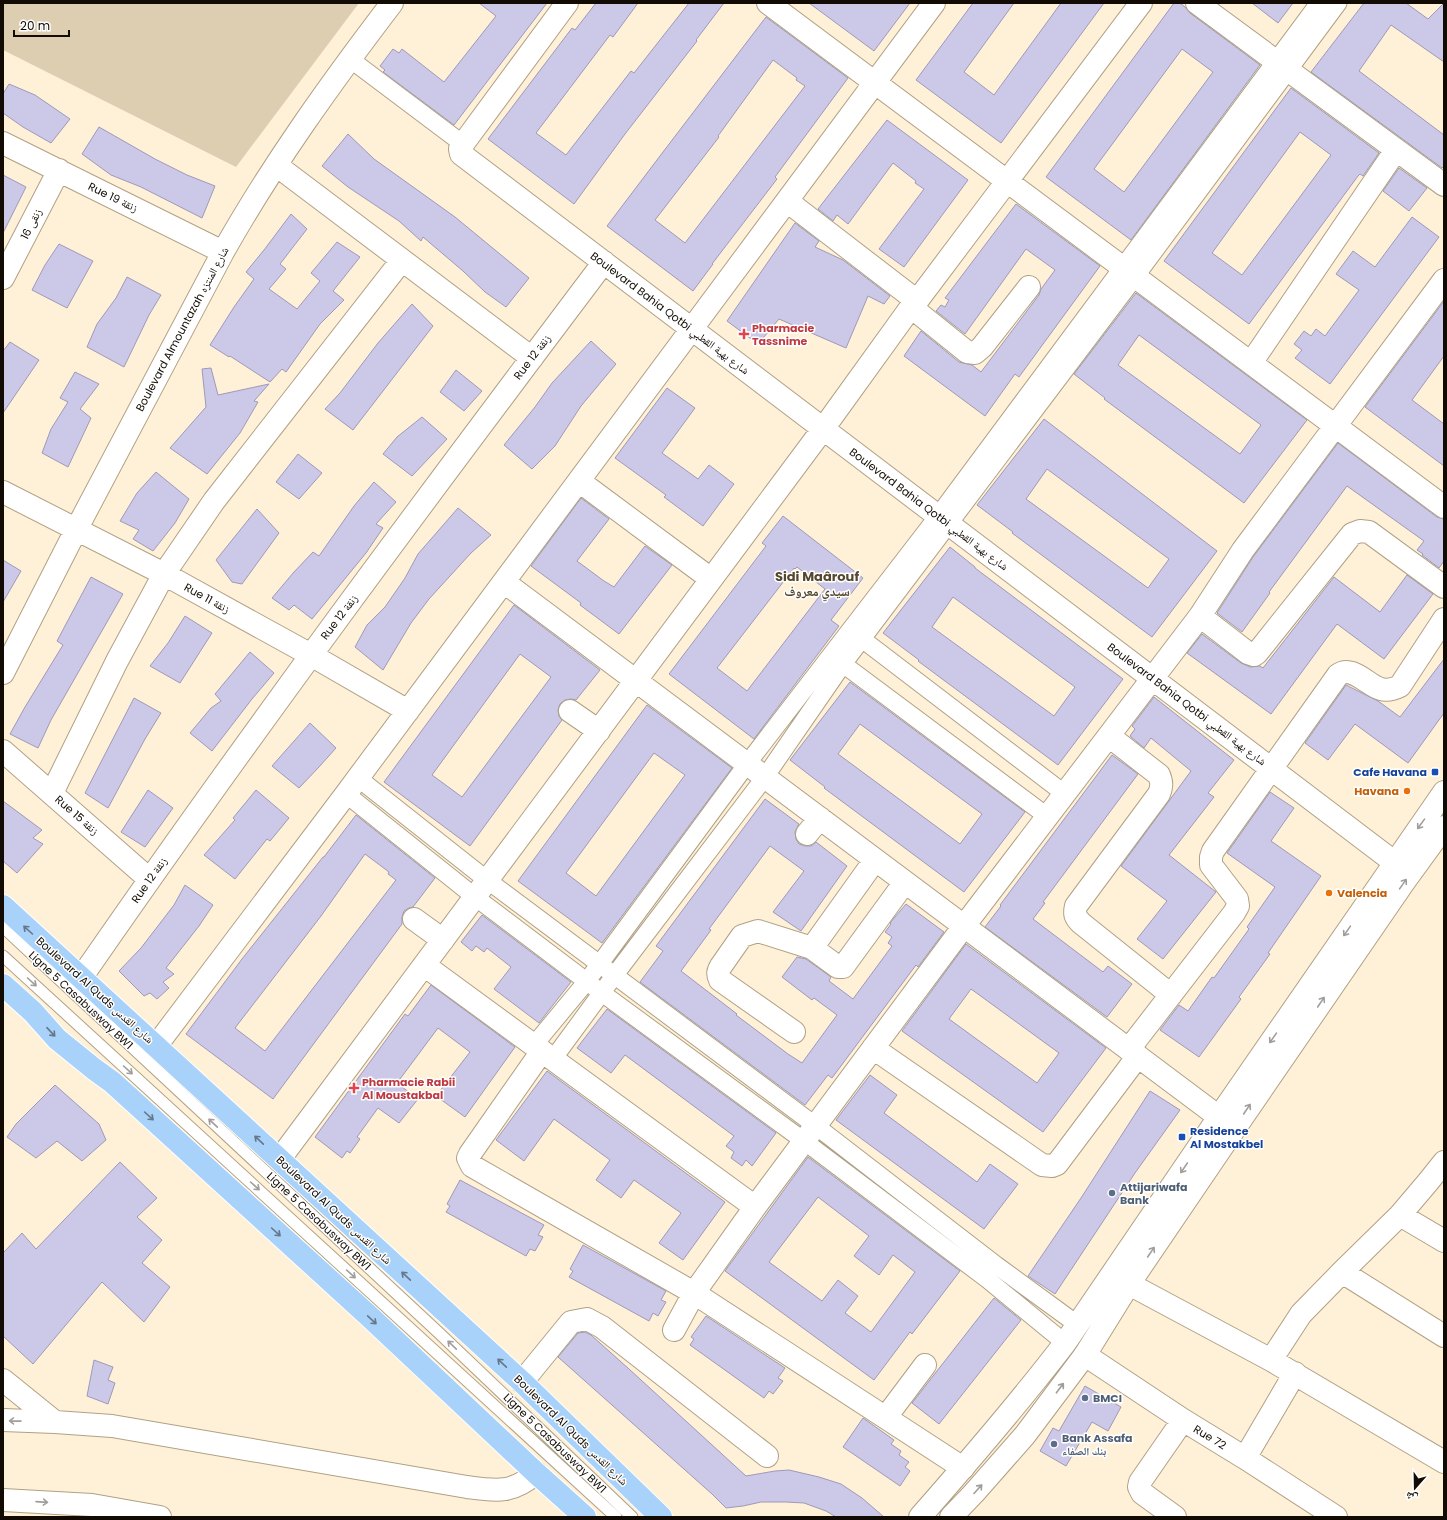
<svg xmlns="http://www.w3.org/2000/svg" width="1447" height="1520" font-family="Poppins,'Noto Naskh Arabic',sans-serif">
<rect width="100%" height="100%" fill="#fff1d8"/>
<!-- green -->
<path fill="#ddceb2" d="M 3,3 L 359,3 L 236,167 L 3,50 Z"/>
<!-- building -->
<path fill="#ccc8e7" stroke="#9e99b8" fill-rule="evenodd" d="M 479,3 L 547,3 L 454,125 L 383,72 L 385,70 L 380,66 L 393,49 L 399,53 L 402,49 L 444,82 L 496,16 Z
M 596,3 L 638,3 L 613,37 L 610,35 L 536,133 L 566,155 L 631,71 L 634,73 L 689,3 L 724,3 L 696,40 L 697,41 L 625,134 L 574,204 L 488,139 L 572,28 L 575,30 Z
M 809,3 L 910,3 L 874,51 Z
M 973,3 L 1014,3 L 964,72 L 994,95 L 1061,3 L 1104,3 L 1001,143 L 916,80 Z
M 1174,3 L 1180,3 L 1185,7 L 1190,13 L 1260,65 L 1131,240 L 1046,177 ZM 1182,49 L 1213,72 L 1124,192 L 1094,169 Z
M 1252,3 L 1293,3 L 1278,23 Z
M 1364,3 L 1406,3 L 1428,19 L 1444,3 L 1444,62 L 1391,25 L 1359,71 L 1444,135 L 1444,166 L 1442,168 L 1311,72 Z
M 766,17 L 848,78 L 775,177 L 777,179 L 712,264 L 713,264 L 693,291 L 607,226 L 663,152 ZM 773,60 L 797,78 L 796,80 L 805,86 L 685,243 L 655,220 L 719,137 L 718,136 Z
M 9,84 L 35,95 L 70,119 L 51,143 L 23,127 L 3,113 L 3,94 Z
M 1291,88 L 1379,153 L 1363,176 L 1360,174 L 1358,176 L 1249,324 L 1164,261 ZM 1300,132 L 1331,155 L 1242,275 L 1212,253 Z
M 887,120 L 968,180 L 904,267 L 879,249 L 924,189 L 915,183 L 916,181 L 893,163 L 848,224 L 837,215 L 833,221 L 818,209 Z
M 99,127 L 155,159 L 187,175 L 215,186 L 202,218 L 141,187 L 111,175 L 82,154 Z
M 348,134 L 374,159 L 455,217 L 529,278 L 506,307 L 485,292 L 463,271 L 423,237 L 421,241 L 399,221 L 348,187 L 322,166 Z
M 1399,168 L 1427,188 L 1409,211 L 1383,191 Z
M 3,175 L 26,187 L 3,233 Z
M 1016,204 L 1100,266 L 1019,377 L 1015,374 L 985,416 L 904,356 L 921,331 L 959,362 L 972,365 L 981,372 L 1039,295 L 1041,289 L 1055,270 L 1026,249 L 965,334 L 936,311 L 941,305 L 945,307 L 949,300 L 945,298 Z
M 291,214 L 307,229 L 280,264 L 286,269 L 269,289 L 297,309 L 320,281 L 311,273 L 337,242 L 360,257 L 333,291 L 344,300 L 320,324 L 286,372 L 282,369 L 270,382 L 230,356 L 229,357 L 210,345 L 234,307 L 254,279 L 246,272 L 264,250 Z
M 1412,217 L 1439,237 L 1330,384 L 1295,358 L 1302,350 L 1294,344 L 1304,331 L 1311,336 L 1316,329 L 1325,336 L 1359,290 L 1336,274 L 1353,251 L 1375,267 Z
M 795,223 L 819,241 L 815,247 L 843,260 L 890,296 L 884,304 L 868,296 L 846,348 L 779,319 L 758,344 L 727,321 Z
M 59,244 L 93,261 L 67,308 L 32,290 L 45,265 Z
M 127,277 L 161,295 L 149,315 L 124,367 L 87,347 L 97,324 L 116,298 Z
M 1136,293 L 1307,420 L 1244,503 L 1104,399 L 1105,398 L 1074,374 ZM 1139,335 L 1261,425 L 1240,454 L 1118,365 Z
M 1444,301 L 1444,356 L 1412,400 L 1444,424 L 1444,466 L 1365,407 Z
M 412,304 L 433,326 L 353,430 L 325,409 L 340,393 L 378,343 Z
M 591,341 L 616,364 L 581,406 L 555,446 L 532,469 L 504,445 L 535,407 L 552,383 Z
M 10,342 L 39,360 L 3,413 L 3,351 Z
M 211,368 L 218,395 L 269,384 L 254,401 L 258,402 L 240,433 L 207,474 L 170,448 L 206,407 L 202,369 Z
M 456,370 L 482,391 L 464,411 L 440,392 Z
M 75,372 L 99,384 L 80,409 L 91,418 L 68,467 L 42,453 L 51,429 L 68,402 L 60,398 Z
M 667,388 L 695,408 L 662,453 L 698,479 L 709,465 L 734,484 L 703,526 L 664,497 L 666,495 L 615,458 Z
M 422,417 L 447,439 L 412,476 L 383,454 L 397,437 Z
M 1044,419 L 1217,551 L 1152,637 L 1012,533 L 1013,532 L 977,505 ZM 1047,469 L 1169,559 L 1148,588 L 1026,499 Z
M 1338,443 L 1437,517 L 1444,519 L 1444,561 L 1439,568 L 1422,555 L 1423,554 L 1417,550 L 1424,541 L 1347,486 L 1269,592 L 1270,593 L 1242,632 L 1217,613 L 1253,557 Z
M 298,454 L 322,473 L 299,499 L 276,482 Z
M 156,472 L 189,499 L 175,523 L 153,551 L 133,539 L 139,530 L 120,521 L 137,493 Z
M 374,482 L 396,502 L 376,524 L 383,528 L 366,553 L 312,619 L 294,605 L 289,610 L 272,598 L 294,572 L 313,552 L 319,556 L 354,506 Z
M 581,498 L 609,519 L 577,561 L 604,581 L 614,587 L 645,546 L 672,565 L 619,634 L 580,605 L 581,603 L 531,566 Z
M 458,508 L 491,535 L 471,553 L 429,599 L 411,623 L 383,670 L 355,647 L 367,625 L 385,607 L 405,578 L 418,554 Z
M 257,509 L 279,533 L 242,584 L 232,582 L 216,560 Z
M 783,516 L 863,578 L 831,620 L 839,626 L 754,739 L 669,674 L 766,546 L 762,543 ZM 797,567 L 825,589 L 747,691 L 717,668 L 794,568 L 795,569 Z
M 950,547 L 975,567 L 975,568 L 1123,679 L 1058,765 L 918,661 L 919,660 L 883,633 ZM 953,597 L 1075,687 L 1054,716 L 932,627 Z
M 3,560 L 21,571 L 3,602 Z
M 1407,575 L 1433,594 L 1384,659 L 1337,624 L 1271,714 L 1187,653 L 1202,634 L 1241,663 L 1250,667 L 1260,666 L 1263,668 L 1334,577 L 1380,612 Z
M 91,577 L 123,594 L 51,720 L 38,748 L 10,734 L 25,707 L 63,645 L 57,641 Z
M 514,605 L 600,670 L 576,700 L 571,699 L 565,700 L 560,704 L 558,710 L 559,716 L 562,720 L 470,846 L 384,782 ZM 520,654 L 551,677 L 462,797 L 432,775 Z
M 185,616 L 212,633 L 180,683 L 150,666 L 168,643 Z
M 250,652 L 274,673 L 252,699 L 212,751 L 190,733 L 211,708 L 221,701 L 215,694 Z
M 1444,659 L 1444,713 L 1408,763 L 1355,724 L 1328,760 L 1305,743 L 1346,685 L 1378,701 L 1400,717 Z
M 850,682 L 1025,812 L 964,892 L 824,788 L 825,787 L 790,760 ZM 860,724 L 982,814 L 960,844 L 838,754 Z
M 1154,697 L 1234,760 L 1208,793 L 1214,797 L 1169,855 L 1216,892 L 1163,959 L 1137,939 L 1167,901 L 1121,866 L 1191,771 L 1151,738 L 1144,748 L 1130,736 L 1135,729 L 1132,726 Z
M 134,698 L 161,713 L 145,739 L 108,808 L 85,793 Z
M 647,705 L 732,768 L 602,943 L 518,881 ZM 654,753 L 685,775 L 596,896 L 566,873 Z
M 310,723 L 336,748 L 319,767 L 299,788 L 272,766 Z
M 1112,755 L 1138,774 L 1043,902 L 1045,903 L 1033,919 L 1103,972 L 1108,966 L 1132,984 L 1107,1017 L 985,927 L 1001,906 L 1000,905 Z
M 148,790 L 173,808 L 145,847 L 121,832 Z
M 256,790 L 289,818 L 270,841 L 267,839 L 235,879 L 204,855 L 235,820 L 233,818 Z
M 1270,792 L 1294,808 L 1271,841 L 1321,876 L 1268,953 L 1270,954 L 1239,997 L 1241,999 L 1199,1057 L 1160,1030 L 1179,1005 L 1188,1011 L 1212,977 L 1214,978 L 1249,929 L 1247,927 L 1275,887 L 1227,853 Z
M 765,799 L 799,824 L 795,832 L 796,839 L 799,844 L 805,846 L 811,846 L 816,842 L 847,866 L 801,931 L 773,912 L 804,871 L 770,846 L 709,929 L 711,930 L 681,971 L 737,1014 L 736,1015 L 788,1054 L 802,1063 L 837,1015 L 814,998 L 812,1000 L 782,977 L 797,957 L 806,959 L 831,977 L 829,981 L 853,999 L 892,946 L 888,943 L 892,937 L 885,932 L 891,924 L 890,923 L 906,904 L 944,932 L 918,967 L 916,965 L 832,1078 L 828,1075 L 805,1105 L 640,982 L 663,951 L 656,946 Z
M 3,801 L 42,830 L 33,838 L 43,844 L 17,873 L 3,861 Z
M 356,815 L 435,878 L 413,907 L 409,908 L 404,911 L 402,917 L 402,924 L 273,1099 L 186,1034 L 242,959 L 323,857 L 324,857 ZM 365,854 L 389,872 L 388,874 L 396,880 L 265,1051 L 235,1028 L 321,916 Z
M 185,885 L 213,905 L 199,926 L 166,968 L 174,974 L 163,982 L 169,988 L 157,999 L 150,993 L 144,996 L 119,971 L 141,948 L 174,905 Z
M 482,915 L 571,982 L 539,1023 L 494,989 L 511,967 L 487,948 L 484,952 L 476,946 L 472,951 L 461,942 Z
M 966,944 L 1106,1048 L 1043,1132 L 902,1031 ZM 971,989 L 1059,1053 L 1037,1083 L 949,1019 Z
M 431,985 L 515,1047 L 465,1117 L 436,1096 L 470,1052 L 438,1028 L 397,1083 L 418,1099 L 399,1123 L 378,1108 L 357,1137 L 360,1139 L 350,1153 L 347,1151 L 342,1158 L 315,1137 L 405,1014 L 408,1016 Z
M 607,1009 L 776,1133 L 752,1166 L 746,1160 L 742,1166 L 731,1158 L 734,1152 L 726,1146 L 734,1136 L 625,1055 L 611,1073 L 577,1048 Z
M 547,1071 L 725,1202 L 683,1260 L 659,1243 L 681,1213 L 634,1180 L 621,1198 L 596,1180 L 610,1160 L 554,1119 L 524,1161 L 496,1140 Z
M 870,1075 L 897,1095 L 884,1113 L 977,1182 L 990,1164 L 1018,1184 L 984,1229 L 836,1120 Z
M 55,1085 L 99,1124 L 106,1140 L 82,1161 L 57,1141 L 36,1158 L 7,1137 L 16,1124 Z
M 1150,1091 L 1180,1110 L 1135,1173 L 1055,1294 L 1028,1276 L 1081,1198 Z
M 808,1157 L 960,1271 L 912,1334 L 910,1332 L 874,1380 L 725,1271 ZM 818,1197 L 869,1236 L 854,1256 L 879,1275 L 893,1255 L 915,1272 L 871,1332 L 845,1313 L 858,1296 L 838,1280 L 822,1301 L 769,1262 Z
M 120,1162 L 157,1198 L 137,1217 L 162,1240 L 142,1263 L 170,1287 L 144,1322 L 102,1282 L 33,1364 L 3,1336 L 3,1253 L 22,1233 L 36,1249 Z
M 460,1180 L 544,1225 L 538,1235 L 543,1237 L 535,1251 L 530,1249 L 526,1256 L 446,1212 L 450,1206 L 447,1204 Z
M 583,1245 L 666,1291 L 661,1300 L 666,1302 L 658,1316 L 653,1313 L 649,1321 L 569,1277 L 573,1271 L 570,1269 Z
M 994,1298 L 1021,1320 L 939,1424 L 912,1403 Z
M 706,1316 L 785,1368 L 778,1378 L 783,1381 L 773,1394 L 769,1391 L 764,1398 L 690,1345 L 694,1339 L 691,1337 Z
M 585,1332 L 591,1335 L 629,1369 L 746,1476 L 775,1471 L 789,1470 L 819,1477 L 841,1484 L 862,1498 L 884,1517 L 836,1517 L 826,1511 L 804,1503 L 786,1502 L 761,1502 L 743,1506 L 726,1508 L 712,1494 L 558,1357 L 578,1333 Z
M 94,1360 L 113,1367 L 108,1380 L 115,1383 L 108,1404 L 87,1396 Z
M 1085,1386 L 1121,1407 L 1108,1431 L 1092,1422 L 1066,1466 L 1040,1451 L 1053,1428 L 1059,1431 Z
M 863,1418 L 894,1440 L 891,1444 L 901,1451 L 899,1455 L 909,1462 L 905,1467 L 910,1471 L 900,1486 L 843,1447 Z"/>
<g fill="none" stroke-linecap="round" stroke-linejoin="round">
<!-- service casing -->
<g stroke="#b1a184" stroke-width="13">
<path id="service" d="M 3,927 L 439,1333 L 632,1517
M 3,956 L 616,1517"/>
</g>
<!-- pedestrian casing -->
<g stroke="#b1a184" stroke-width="19">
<path id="pedestrian" d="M 350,59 L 463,144
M 862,639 L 1065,794
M 843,664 L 1048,817
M 358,778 L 487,880 L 816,1126 L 996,1265 L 1078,1325
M 346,794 L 475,897 L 602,993 L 804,1141 L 987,1279 L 1065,1343
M 534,1045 L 587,981 L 747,764 L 938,516 L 1319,3
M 553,1059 L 614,976 L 765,777 L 843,664 L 1135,277 L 1338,3"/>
</g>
<!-- minor casing -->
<g stroke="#b1a184" stroke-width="24">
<path id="minor" d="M 567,3 L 463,144 L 460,149 L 461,154 L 1394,862
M 768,3 L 1444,507
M 1197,3 L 1444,185
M 3,143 L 223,252
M 276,165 L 532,358
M 787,201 L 917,301
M 3,278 L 59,170
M 911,307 L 967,352 L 975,353 L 982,347 L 1029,287
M 1251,363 L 1396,150
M 579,481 L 711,579
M 3,492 L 164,574 L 311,655 L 408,711
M 504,582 L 1219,1117
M 1200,616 L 1248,653 L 1254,655 L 1257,653 L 1352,534 L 1360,531 L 1369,532 L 1444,587
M 3,673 L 76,530 L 223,252 C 272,165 331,83 392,3
M 570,711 L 599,731
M 1109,736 L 1159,775 C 1162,782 1162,786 1159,794 L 1076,906 C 1074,914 1075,917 1081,923 L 1171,995
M 3,751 L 149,879
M 52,793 L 117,661 L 164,574 L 214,501 L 402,260
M 807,834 L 820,818
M 414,919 L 443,940
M 812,948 L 875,860
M 424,965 L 755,1207
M 81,978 C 249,735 426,498 604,262
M 794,1032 L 720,980 C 717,974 718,971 721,966 L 742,936 L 758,931 L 812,948 L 838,967 L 843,967 L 905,882
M 156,1046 L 346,794 L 934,3
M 873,1048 L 1042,1165 L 1052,1166 L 1057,1164 L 1138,1056
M 1129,1049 L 1234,913 L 1238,906 L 1237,899 L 1211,865 L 1211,857 L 1213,851 L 1338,675 C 1352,664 1368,686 1381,689 C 1387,691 1394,689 1400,686 L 1444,619
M 542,1051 L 470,1154 L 468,1158 L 472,1166 L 694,1293 L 963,1468
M 279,1160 L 823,429 L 911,307 L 917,301 L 1141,3
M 1400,1215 L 1444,1241
M 1342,1272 L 1444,1336
M 1129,1284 L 1271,1360 L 1444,1462
M 674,1330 L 694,1293 L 755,1207 L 964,926 L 1200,616 L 1243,550 L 1444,280
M 1085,1355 L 1183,1420 L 1245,1458 L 1336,1517
M 1271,1360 L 1301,1314 L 1342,1272 L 1400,1215 L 1428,1182 L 1444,1162
M 3,1380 L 55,1422
M 522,1382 L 571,1322 L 587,1319 L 602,1327 L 767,1456
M 886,1417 L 925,1365
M 3,1420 L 55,1422 L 112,1426 L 467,1487 C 496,1491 512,1494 536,1473
M 1245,1458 L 1295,1373
M 3,1500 L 92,1505 L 160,1517
M 1175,1517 L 1142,1493 L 1139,1487 L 1140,1482 L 1183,1420"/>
</g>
<!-- tertiary casing -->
<g stroke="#b1a184" stroke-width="24">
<path id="tertiary" d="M 920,1517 C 970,1460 1019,1403 1065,1343 L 1219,1117 L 1444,792
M 951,1517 L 974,1493 L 1025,1435 L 1085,1355 L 1129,1284 L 1222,1147 L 1404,882 L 1444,827"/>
</g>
<!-- primary casing -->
<g stroke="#fff" stroke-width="24">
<path id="primary" d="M 3,906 L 522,1382 L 661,1517
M 3,985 L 33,1012 L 57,1039 L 94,1069 L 112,1082 L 133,1101 L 370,1317 L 536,1473 L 585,1517"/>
</g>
<!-- service -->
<use href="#service" stroke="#fff" stroke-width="11"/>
<!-- pedestrian -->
<use href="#pedestrian" stroke="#fff" stroke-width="17"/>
<!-- minor -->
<use href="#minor" stroke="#fff" stroke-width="22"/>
<!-- tertiary -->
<use href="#tertiary" stroke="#fff" stroke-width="22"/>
<!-- primary -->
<use href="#primary" stroke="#a9d2fa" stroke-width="22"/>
</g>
<!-- one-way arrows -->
<defs><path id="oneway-shaft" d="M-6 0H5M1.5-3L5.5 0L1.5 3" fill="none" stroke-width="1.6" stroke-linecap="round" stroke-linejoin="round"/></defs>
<g stroke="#a09d9a">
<use href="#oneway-shaft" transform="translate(1421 824) rotate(126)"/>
<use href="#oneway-shaft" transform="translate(1403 884) rotate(-55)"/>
<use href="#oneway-shaft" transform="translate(1347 931) rotate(125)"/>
<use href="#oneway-shaft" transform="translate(32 982) rotate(42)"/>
<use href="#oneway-shaft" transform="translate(1321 1002) rotate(-56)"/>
<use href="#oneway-shaft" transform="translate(1273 1038) rotate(125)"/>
<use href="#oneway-shaft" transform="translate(128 1070) rotate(42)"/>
<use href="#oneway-shaft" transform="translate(1247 1109) rotate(-56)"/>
<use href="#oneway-shaft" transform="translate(213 1123) rotate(-137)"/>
<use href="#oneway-shaft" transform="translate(1184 1168) rotate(124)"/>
<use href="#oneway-shaft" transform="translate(255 1186) rotate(42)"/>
<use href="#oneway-shaft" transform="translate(1151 1252) rotate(-56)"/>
<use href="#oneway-shaft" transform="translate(351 1274) rotate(42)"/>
<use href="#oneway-shaft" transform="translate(452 1345) rotate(-136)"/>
<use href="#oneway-shaft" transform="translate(1060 1388) rotate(-53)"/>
<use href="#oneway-shaft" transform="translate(15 1421) rotate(-179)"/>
<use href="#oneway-shaft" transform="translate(978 1489) rotate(-48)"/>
<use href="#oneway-shaft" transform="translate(42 1502) rotate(4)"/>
</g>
<g stroke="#65788b">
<use href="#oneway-shaft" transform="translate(28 930) rotate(-138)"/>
<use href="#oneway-shaft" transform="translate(51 1032) rotate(47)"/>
<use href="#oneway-shaft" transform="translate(149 1116) rotate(42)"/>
<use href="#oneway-shaft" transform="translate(259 1140) rotate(-137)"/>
<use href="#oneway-shaft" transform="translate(276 1232) rotate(42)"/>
<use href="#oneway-shaft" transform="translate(406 1276) rotate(-137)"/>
<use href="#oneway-shaft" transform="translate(372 1320) rotate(43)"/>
<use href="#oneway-shaft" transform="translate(502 1363) rotate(-137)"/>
</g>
<!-- markers -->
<g fill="#e0444e" stroke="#fff" stroke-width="1.5">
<path d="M742 328h4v4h4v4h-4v4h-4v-4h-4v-4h4z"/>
<path d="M352 1082h4v4h4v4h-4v4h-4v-4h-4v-4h4z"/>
</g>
<g fill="#1a4fb4" stroke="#fff" stroke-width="1.5">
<rect x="1431" y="768" width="8" height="8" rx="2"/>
<rect x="1178" y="1133" width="8" height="8" rx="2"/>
</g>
<g fill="#e8710a" stroke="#fff" stroke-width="1.5">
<circle cx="1407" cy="791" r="4"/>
<circle cx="1329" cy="893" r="4"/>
</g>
<g fill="#5c6f8a" stroke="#fff" stroke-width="1.5">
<circle cx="1112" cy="1193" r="4"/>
<circle cx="1085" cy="1398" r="4"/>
<circle cx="1054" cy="1444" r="4"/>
</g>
<g text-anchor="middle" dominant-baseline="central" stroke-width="3" stroke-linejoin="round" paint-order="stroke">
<!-- street labels -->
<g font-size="11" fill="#110b03" stroke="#fff">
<text transform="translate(113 197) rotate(26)">Rue 19 زنقة</text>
<text transform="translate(31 224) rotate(-63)">زنقى 16</text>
<text transform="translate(670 313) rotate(37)">Boulevard Bahia Qotbi شارع بهية القطبي</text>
<text transform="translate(182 329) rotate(-62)">Boulevard Almountazah شارع المنتزه</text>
<text transform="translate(532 357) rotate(-53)">Rue 12 زنقة</text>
<text transform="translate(929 509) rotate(37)">Boulevard Bahia Qotbi شارع بهية القطبي</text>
<text transform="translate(207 598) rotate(29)">Rue 11 زنقة</text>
<text transform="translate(339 617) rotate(-53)">Rue 12 زنقة</text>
<text transform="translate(1187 704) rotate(37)">Boulevard Bahia Qotbi شارع بهية القطبي</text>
<text transform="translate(77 815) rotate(41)">Rue 15 زنقة</text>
<text transform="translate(149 880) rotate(-55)">Rue 12 زنقة</text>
<text transform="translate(95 990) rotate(42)">Boulevard Al Quds شارع القدس</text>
<text transform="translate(81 1000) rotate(43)">Ligne 5 Casabusway BW1</text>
<text transform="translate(334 1210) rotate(43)">Boulevard Al Quds شارع القدس</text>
<text transform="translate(319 1221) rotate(43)">Ligne 5 Casabusway BW1</text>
<text transform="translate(571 1430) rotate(44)">Boulevard Al Quds شارع القدس</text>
<text transform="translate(1210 1437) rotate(31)">Rue 72</text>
<text transform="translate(555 1443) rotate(44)">Ligne 5 Casabusway BW1</text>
</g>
<!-- health labels -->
<g font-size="11" font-weight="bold" fill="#be3a42" stroke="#fff" text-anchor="start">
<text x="752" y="328">Pharmacie<tspan x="752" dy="13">Tassnime</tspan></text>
<text x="362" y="1082">Pharmacie Rabii<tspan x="362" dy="13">Al Moustakbal</tspan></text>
</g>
<!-- transit labels -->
<g font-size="11" font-weight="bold" fill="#164399" stroke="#fff" text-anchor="end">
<text x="1427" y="772">Cafe Havana</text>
<text x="1190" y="1131" text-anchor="start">Residence<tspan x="1190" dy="13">Al Mostakbel</tspan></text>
</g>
<!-- food labels -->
<g font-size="11" font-weight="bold" fill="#c56008" stroke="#fff" text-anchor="end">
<text x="1399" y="791">Havana</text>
<text x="1337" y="893" text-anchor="start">Valencia</text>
</g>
<!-- service labels -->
<g font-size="11" font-weight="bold" fill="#4e5e75" stroke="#fff" text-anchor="start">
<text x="1120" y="1187">Attijariwafa<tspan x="1120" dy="13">Bank</tspan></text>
<text x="1093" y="1398">BMCI</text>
<text x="1062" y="1438">Bank Assafa<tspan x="1062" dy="13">بنك الصفاء</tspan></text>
</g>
<!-- quarter labels -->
<g font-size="13" font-weight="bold" fill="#55472d" stroke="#fff">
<text x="817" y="576">Sidi Maârouf<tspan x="817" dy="15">سيدي معروف</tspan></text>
</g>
</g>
<!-- border -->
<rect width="1447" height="1520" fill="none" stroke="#110b03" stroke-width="8"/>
<!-- north arrow -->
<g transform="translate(1415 1488) rotate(200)" stroke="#ffffff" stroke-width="3" paint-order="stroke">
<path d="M0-3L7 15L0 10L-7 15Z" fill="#110b03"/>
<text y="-6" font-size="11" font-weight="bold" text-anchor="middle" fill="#110b03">ش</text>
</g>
<!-- scale -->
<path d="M14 30v6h55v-6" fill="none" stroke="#110b03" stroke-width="2"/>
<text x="20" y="30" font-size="12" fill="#110b03" stroke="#ffffff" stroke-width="3" paint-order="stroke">20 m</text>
</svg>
